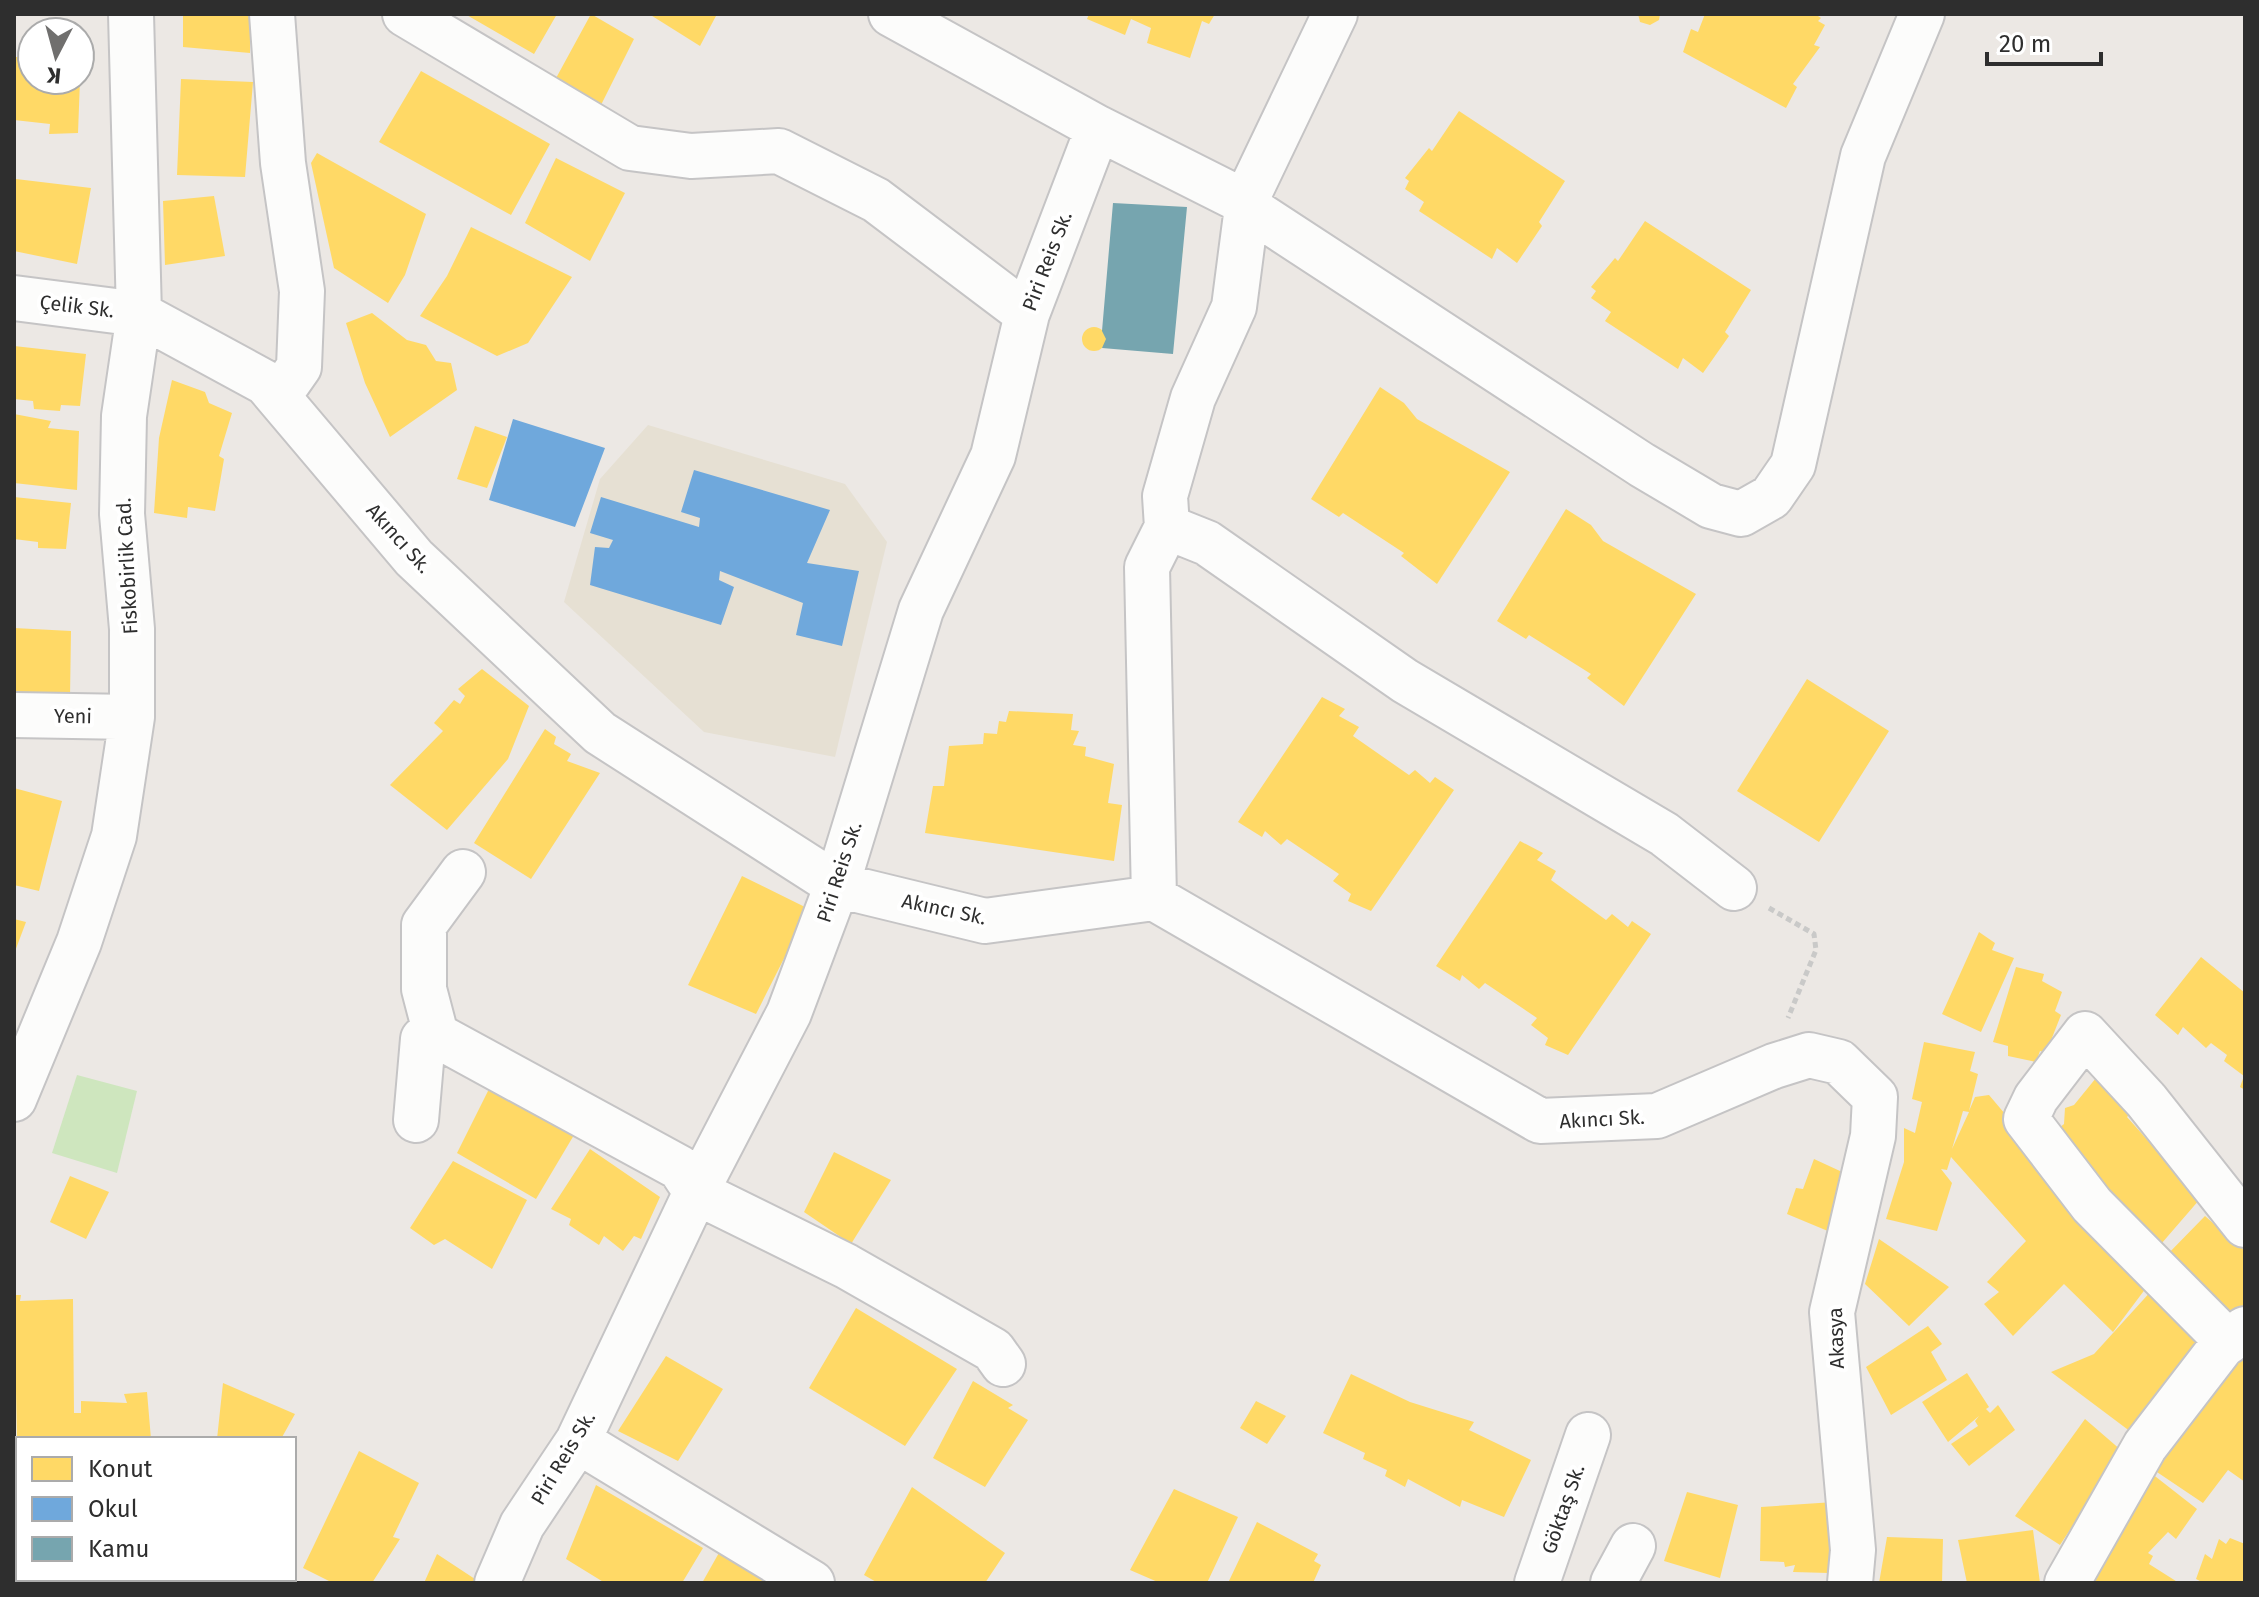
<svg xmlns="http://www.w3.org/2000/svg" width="2259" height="1597" font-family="'Fira Sans',sans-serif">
<rect width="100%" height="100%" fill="#ece8e4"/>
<!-- education -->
<path fill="#e6e0d3" d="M 648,425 L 845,484 L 887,542 L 835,757 L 704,732 L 564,602 L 600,479 Z"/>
<!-- green -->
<path fill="#cee6be" d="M 77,1075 L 137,1091 L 117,1173 L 52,1153 Z"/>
<!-- homes -->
<path fill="#ffd966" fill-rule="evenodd" d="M 183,14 L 250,14 L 250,53 L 183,47 Z
M 465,14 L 557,14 L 534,54 Z
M 591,14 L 634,39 L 601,105 L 555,80 Z
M 649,14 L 717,14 L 700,46 Z
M 1089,14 L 1215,14 L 1209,24 L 1202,21 L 1190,58 L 1147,43 L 1151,28 L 1131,19 L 1125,35 L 1087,19 Z
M 1638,14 L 1660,14 L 1659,20 L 1650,25 L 1640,22 Z
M 1705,14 L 1815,14 L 1821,18 L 1818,21 L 1825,25 L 1814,45 L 1820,47 L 1793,84 L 1797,87 L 1786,108 L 1683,52 L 1691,29 L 1698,32 Z
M 14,57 L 32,57 L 32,80 L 80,80 L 78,133 L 49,134 L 50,124 L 14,120 Z
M 421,71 L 550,144 L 511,215 L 379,142 Z
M 181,79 L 253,82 L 245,177 L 177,175 Z
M 1459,111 L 1565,181 L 1539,222 L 1542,226 L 1517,263 L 1497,248 L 1492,259 L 1419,211 L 1424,202 L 1405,189 L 1409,181 L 1405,178 L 1429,148 L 1432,151 Z
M 317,153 L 426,214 L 405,275 L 388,303 L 334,268 L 311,163 Z
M 556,158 L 625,193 L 590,261 L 525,223 Z
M 16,179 L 91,188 L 77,264 L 14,251 Z
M 214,196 L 225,256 L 165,265 L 163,201 Z
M1113 246a35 35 0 1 1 70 0a35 35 0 1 1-70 0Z
M 1645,221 L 1751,290 L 1725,332 L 1729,336 L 1703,373 L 1683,358 L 1678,369 L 1605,321 L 1611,312 L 1591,298 L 1596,291 L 1591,287 L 1615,258 L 1618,261 Z
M 471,227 L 572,277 L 528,343 L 497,356 L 420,316 L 447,276 Z
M 372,313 L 407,340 L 426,345 L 436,361 L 451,363 L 457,390 L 390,437 L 365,383 L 346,323 Z
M1082 339a12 12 0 1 1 24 0a12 12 0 1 1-24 0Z
M 14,346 L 86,354 L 80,406 L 61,405 L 60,411 L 34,409 L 33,401 L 14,399 Z
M 172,380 L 205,392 L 209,403 L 232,413 L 219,456 L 224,459 L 215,511 L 188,507 L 187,518 L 154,513 L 159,438 Z
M 1380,387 L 1404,403 L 1417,419 L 1510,472 L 1437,584 L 1401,556 L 1404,553 L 1343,513 L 1339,517 L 1311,499 Z
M 14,414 L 51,421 L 48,428 L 79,431 L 77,490 L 14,483 Z
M 475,426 L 507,437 L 487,488 L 457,479 Z
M 14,497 L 71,503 L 66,549 L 38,548 L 38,542 L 14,539 Z
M 1566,509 L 1591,525 L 1603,541 L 1696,594 L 1624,706 L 1587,678 L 1591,674 L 1529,635 L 1526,639 L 1497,621 Z
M 14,628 L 71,631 L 70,697 L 14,694 Z
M 482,669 L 529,706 L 508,759 L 447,830 L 390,785 L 443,731 L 434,723 L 454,700 L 460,704 L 465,696 L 458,689 Z
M 1807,679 L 1889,731 L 1819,842 L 1737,791 Z
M 1322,697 L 1345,709 L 1339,716 L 1359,727 L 1353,736 L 1409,775 L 1415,770 L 1430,783 L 1435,777 L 1454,790 L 1371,911 L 1348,901 L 1351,894 L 1333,881 L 1339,874 L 1287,839 L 1281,845 L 1265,831 L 1262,837 L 1238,822 Z
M 1009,711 L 1073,714 L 1071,730 L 1079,731 L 1073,745 L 1086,747 L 1085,756 L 1114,764 L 1108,803 L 1122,805 L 1114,861 L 925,833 L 933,786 L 944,786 L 949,746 L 983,744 L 984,733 L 997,734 L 999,721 L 1006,722 Z
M 545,729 L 556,737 L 554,744 L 571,754 L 567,761 L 600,773 L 531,879 L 474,843 Z
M 14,788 L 62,801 L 39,891 L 14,885 Z
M 1520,841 L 1543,853 L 1537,860 L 1556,871 L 1551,880 L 1606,920 L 1612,914 L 1628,927 L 1632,921 L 1651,934 L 1568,1055 L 1545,1045 L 1548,1038 L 1531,1025 L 1537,1018 L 1485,983 L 1479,989 L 1462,975 L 1460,981 L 1436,966 Z
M 742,876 L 809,909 L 756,1014 L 688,985 Z
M 14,919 L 26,922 L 14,954 Z
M 1979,932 L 1995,943 L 1992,950 L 2014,958 L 1981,1032 L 1942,1014 Z
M 2201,957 L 2245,993 L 2245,1090 L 2240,1087 L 2244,1076 L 2224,1061 L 2227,1055 L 2211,1043 L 2206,1048 L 2183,1027 L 2178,1035 L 2155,1015 Z
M 2016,967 L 2044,974 L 2042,981 L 2062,992 L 2055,1011 L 2061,1015 L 2046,1053 L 2040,1051 L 2036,1062 L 2008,1056 L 2008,1046 L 1993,1042 Z
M 1924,1042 L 1975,1052 L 1970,1071 L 1978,1074 L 1969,1111 L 1975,1097 L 1989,1095 L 2149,1284 L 2113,1332 L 2064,1284 L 2013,1336 L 1984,1304 L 1999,1292 L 1987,1282 L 2026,1241 L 1951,1157 L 1947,1170 L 1941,1169 L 1952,1183 L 1937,1231 L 1886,1219 L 1904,1162 L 1904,1128 L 1915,1133 L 1922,1102 L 1912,1099 ZM 1963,1111 L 1969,1112 L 1952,1149 Z
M 2096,1078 L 2131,1113 L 2127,1117 L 2200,1199 L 2155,1251 L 2050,1135 L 2064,1124 L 2065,1108 L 2074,1105 Z
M 490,1087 L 574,1135 L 536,1199 L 457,1153 Z
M 590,1149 L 660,1197 L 641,1239 L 634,1236 L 623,1251 L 604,1236 L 599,1245 L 569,1225 L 571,1219 L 551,1209 Z
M 834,1152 L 891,1180 L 851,1244 L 804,1212 Z
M 1814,1159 L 1853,1177 L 1835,1234 L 1787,1214 L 1796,1188 L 1803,1189 Z
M 453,1161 L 527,1200 L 492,1269 L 445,1239 L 434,1245 L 410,1228 Z
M 70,1176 L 109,1192 L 86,1239 L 50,1222 Z
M 2205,1216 L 2245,1251 L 2245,1312 L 2232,1324 L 2162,1260 Z
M 1879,1239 L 1949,1287 L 1909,1326 L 1865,1284 Z
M 2153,1289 L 2206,1337 L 2167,1380 L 2171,1385 L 2135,1435 L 2051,1372 L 2094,1354 Z
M 14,1295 L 21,1295 L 20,1301 L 73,1299 L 74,1413 L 81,1413 L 81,1401 L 127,1403 L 124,1394 L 147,1392 L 151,1439 L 17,1439 Z
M 856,1308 L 957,1369 L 905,1446 L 809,1388 Z
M 1928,1326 L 1942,1344 L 1931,1352 L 1947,1380 L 1891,1415 L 1866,1367 Z
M 2245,1350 L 2245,1482 L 2228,1470 L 2203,1503 L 2145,1464 Z
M 666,1356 L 723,1389 L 678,1461 L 618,1431 Z
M 1967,1373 L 1989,1407 L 1986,1409 L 1990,1413 L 1998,1405 L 2015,1430 L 1969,1466 L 1951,1444 L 1978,1426 L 1975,1421 L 1979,1416 L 1948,1442 L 1922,1402 Z
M 1351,1374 L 1410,1402 L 1474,1422 L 1469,1430 L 1531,1460 L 1504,1517 L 1462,1500 L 1460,1507 L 1408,1479 L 1405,1487 L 1385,1476 L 1387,1470 L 1363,1459 L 1365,1453 L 1323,1433 Z
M 973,1381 L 1013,1405 L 1008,1408 L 1028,1420 L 985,1487 L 933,1458 Z
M 223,1383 L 295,1414 L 281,1439 L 217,1439 Z
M 1256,1401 L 1286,1416 L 1267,1444 L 1240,1428 Z
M 2085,1419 L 2122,1451 L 2060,1545 L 2015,1516 Z
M 359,1451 L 419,1483 L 393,1537 L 400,1539 L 372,1583 L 333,1583 L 303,1568 Z
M 2142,1466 L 2197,1509 L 2176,1539 L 2168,1532 L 2148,1553 L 2153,1556 L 2149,1564 L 2179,1583 L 2094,1583 L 2077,1573 Z
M 596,1485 L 703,1548 L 682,1583 L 605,1583 L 566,1559 Z
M 912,1487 L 1005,1553 L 985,1583 L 878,1583 L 864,1575 Z
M 1174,1489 L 1238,1517 L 1207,1583 L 1160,1583 L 1130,1570 Z
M 1687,1492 L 1738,1505 L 1720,1578 L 1664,1561 Z
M 1834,1502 L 1829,1573 L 1793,1572 L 1795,1565 L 1785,1567 L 1784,1562 L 1760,1561 L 1761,1507 Z
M 1257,1522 L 1318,1554 L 1314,1561 L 1321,1565 L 1313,1583 L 1228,1583 Z
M 2033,1530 L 2040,1583 L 1967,1583 L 1958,1540 Z
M 1887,1537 L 1943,1539 L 1942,1583 L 1879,1583 Z
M 2230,1538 L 2245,1544 L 2245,1583 L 2204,1583 L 2196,1579 L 2205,1554 L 2212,1559 L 2219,1539 L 2226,1544 Z
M 720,1551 L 769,1578 L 766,1583 L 702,1583 Z
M 437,1554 L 481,1583 L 424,1583 Z
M 56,1579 L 164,1579 L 164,1583 L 57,1583 Z"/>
<!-- schools -->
<path fill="#6fa8dc" d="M 513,419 L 605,448 L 575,527 L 489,500 Z
M 694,470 L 830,510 L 807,563 L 859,571 L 842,646 L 796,635 L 803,603 L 720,571 L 719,580 L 734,587 L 721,625 L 590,585 L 595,547 L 609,548 L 613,540 L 590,533 L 601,497 L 699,527 L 700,518 L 681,512 Z"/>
<!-- public -->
<path fill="#76a5af" d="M 1113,203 L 1187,207 L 1173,354 L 1102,348 L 1106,339 L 1102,331 Z"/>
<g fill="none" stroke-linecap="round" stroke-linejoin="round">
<!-- minor casing -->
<g stroke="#c5c4c5" stroke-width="48">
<path id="minor" d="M 272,14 L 283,163 L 302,291 L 299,367 L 278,397
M 405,14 L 630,148 L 691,156 L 779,151 L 876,200 L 1027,314
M 891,14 L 1098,128 L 1245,202
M 1247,207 L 1642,465 L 1711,506 L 1741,514 L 1771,497 L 1793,465 L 1863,156 L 1922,14
M 14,298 L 139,314 L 266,383 L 414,558 L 600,733 L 837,885 L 985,921 L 1154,898 L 1540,1121 L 1657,1116 L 1774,1066 L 1809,1055 L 1839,1062 L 1875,1097 L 1873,1136 L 1832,1312 L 1853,1550 L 1850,1583
M 1167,527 L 1207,543 L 1405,681 L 1664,834 L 1734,888
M 14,715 L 132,717
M 1154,898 L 1147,567 L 1167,527 L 1165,496 L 1193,398 L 1234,307 L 1247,207 L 1245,202 L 1335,14
M 436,1035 L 424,989 L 424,925 L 463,872
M 14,1099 L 79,942 L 114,836 L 132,717 L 132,629 L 122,514 L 124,416 L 139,314 L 131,14
M 416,1120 L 423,1039 L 436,1035 L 680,1168 L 696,1192 L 846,1266 L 993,1350 L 1003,1364
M 2228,1342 L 2092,1205 L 2026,1119 L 2036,1098 L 2085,1034 L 2146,1100 L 2245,1225
M 578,1441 L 812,1583
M 14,1571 L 18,1583
M 182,1579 L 183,1583
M 223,1583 L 223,1579
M 497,1583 L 522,1525 L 578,1441 L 696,1192 L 789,1013 L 837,885 L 921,610 L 993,456 L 1027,314 L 1098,128
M 1537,1583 L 1588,1435
M 1613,1583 L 1633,1546
M 2067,1583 L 2145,1446 L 2222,1346 L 2245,1329"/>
</g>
<!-- path -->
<path stroke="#c9c9c8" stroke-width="5" stroke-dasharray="6 4" stroke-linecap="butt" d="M 1769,908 L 1814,934 L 1816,950 L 1788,1018"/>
<!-- minor -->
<use href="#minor" stroke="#fcfcfb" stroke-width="44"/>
</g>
<g text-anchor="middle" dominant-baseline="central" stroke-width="8" stroke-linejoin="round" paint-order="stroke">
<!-- street labels -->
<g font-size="20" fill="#2e2e2e" stroke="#fff">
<text transform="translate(1047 261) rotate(-69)">Piri Reis Sk.</text>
<text transform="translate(77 306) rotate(7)">Çelik Sk.</text>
<text transform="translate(399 538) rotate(48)">Akıncı Sk.</text>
<text transform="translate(127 566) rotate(-93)">Fiskobirlik Cad.</text>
<text transform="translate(73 716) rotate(1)">Yeni</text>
<text transform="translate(839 872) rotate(-72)">Piri Reis Sk.</text>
<text transform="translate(944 909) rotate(12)">Akıncı Sk.</text>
<text transform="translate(1602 1119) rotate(-3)">Akıncı Sk.</text>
<text transform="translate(1836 1338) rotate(-92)">Akasya</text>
<text transform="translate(563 1458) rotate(-59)">Piri Reis Sk.</text>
<text transform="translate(1563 1509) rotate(-71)">Göktaş Sk.</text>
</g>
</g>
<!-- border -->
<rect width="2259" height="1597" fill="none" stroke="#2e2e2e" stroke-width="32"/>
<!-- legend -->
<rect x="16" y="1437" width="280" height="144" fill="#ffffff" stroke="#ababab" stroke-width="2"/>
<rect x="32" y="1457" width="40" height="24" fill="#ffd966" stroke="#ababab" stroke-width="2"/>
<text x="88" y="1477" font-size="24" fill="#2e2e2e">Konut</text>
<rect x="32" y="1497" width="40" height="24" fill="#6fa8dc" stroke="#ababab" stroke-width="2"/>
<text x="88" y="1517" font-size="24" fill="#2e2e2e">Okul</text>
<rect x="32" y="1537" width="40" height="24" fill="#76a5af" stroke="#ababab" stroke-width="2"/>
<text x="88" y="1557" font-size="24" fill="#2e2e2e">Kamu</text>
<!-- north arrow -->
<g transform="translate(56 56) rotate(186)"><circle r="38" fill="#ffffff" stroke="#ababab" stroke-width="2"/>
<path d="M0-6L14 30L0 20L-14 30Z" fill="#706f6e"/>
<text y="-12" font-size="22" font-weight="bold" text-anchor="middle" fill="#2e2e2e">K</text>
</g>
<!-- scale -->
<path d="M1987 52v12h114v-12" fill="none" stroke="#2e2e2e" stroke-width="4"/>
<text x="1999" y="52" font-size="24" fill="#2e2e2e" stroke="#ffffff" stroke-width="6" paint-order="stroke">20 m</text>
</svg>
